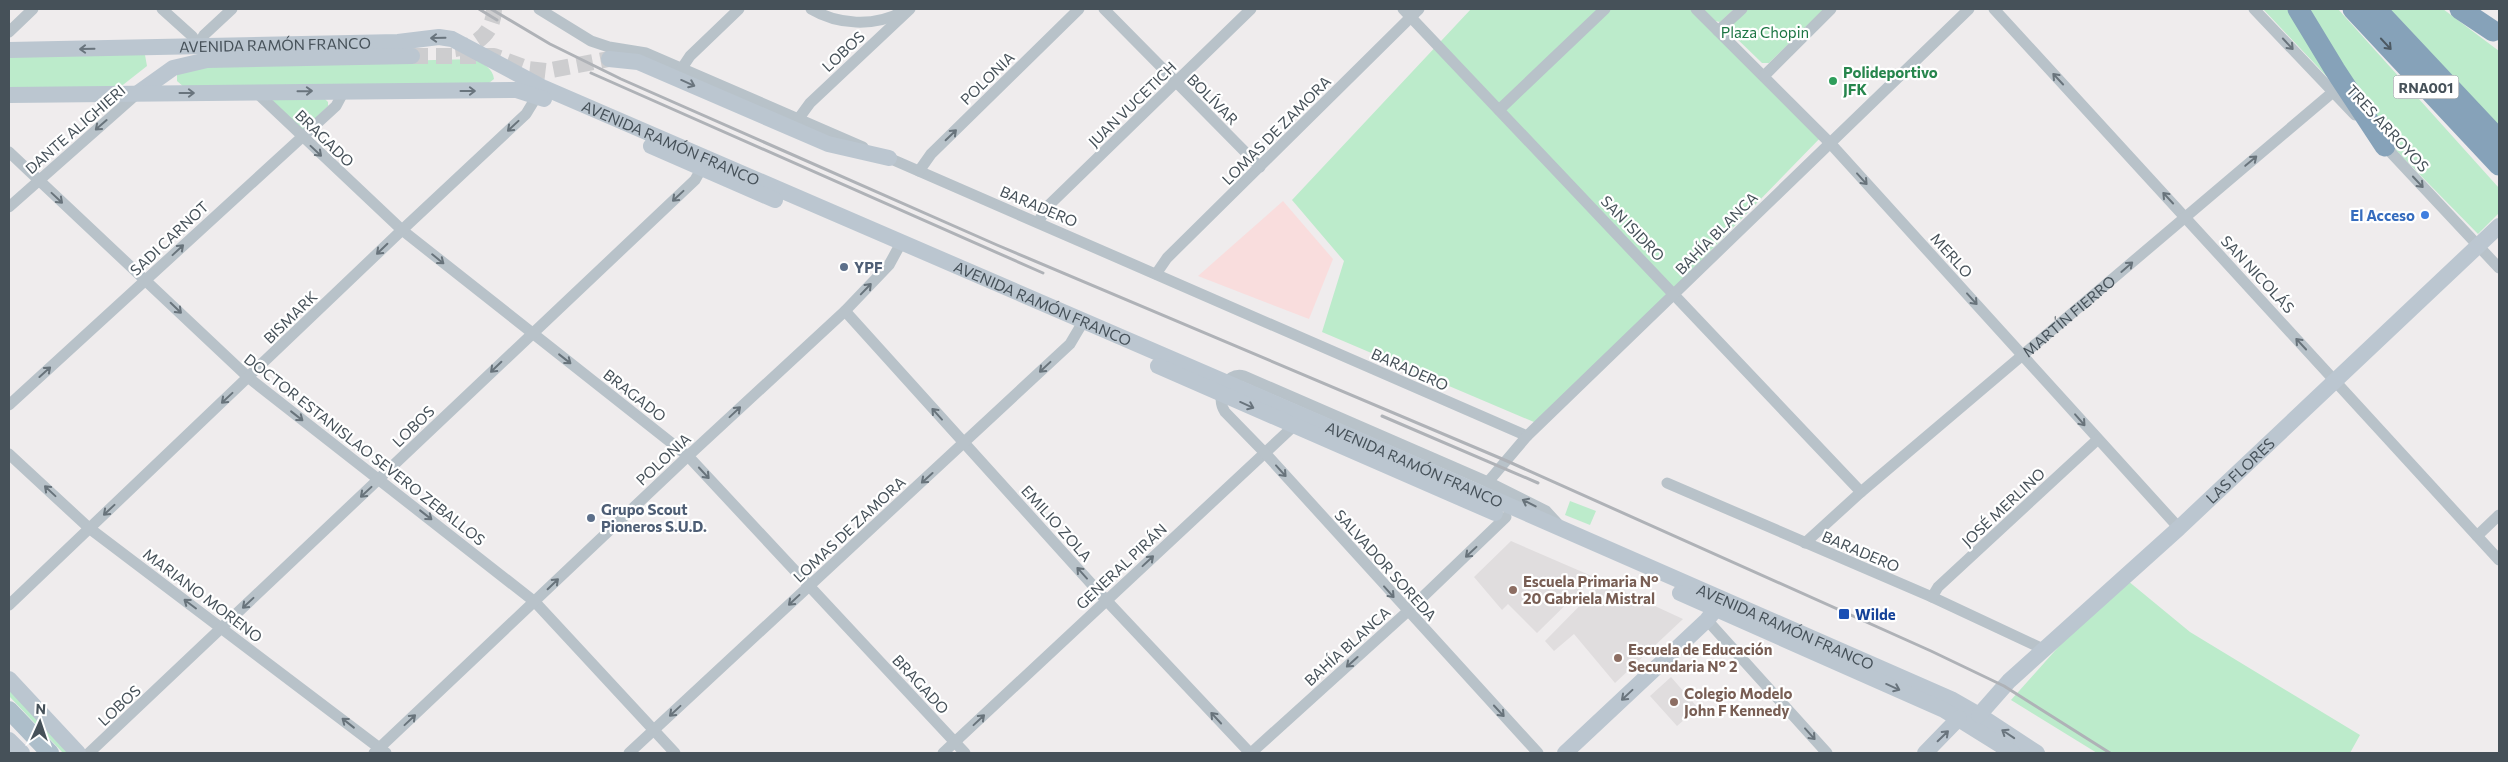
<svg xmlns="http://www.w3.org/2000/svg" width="2508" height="762" font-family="Commissioner,sans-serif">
<rect width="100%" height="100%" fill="#efeced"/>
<!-- education -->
<path fill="#e0ddde" d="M 1511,541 L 1594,577 L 1537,633 L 1508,604 L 1502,610 L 1474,577 Z
M 1603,582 L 1683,619 L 1615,683 L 1574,634 L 1554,651 L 1545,641 Z
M 1671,677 L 1698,708 L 1677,726 L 1650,696 Z"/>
<!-- medical -->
<path fill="#f9dddd" d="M 1283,201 L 1333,259 L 1309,319 L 1198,276 Z"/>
<!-- green -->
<path fill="#bcebcb" d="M 1471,9 L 1699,9 L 1824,134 L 1541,425 L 1322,332 L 1344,261 L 1292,200 Z
M 1703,9 L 1734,9 L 1720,22 L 1715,21 Z
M 1748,9 L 1824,9 L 1769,63 L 1762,63 L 1729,31 L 1729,28 Z
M 2263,9 L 2293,9 L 2348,99 Z
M 2305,9 L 2338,9 L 2499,188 L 2499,213 L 2478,234 L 2381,135 Z
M 2385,9 L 2443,9 L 2499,51 L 2499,127 Z
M 9,55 L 145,55 L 147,66 L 119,88 L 9,90 Z
M 475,59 C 483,64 493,68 494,79 L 489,83 L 185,88 L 177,81 L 177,75 L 194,66 Z
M 325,99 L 328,102 L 328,106 L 303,130 L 272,103 L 273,100 Z
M 1570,501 L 1596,511 L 1590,525 L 1565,515 Z
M 2122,576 L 2190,632 L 2360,735 L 2350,753 L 2097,753 L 2011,700 Z
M 9,689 L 70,753 L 63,753 L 9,696 Z"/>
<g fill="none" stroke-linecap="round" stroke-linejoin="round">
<!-- secondary-tunnel -->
<path stroke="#cdcdcf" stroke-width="16" stroke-dasharray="16 8" stroke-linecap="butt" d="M 455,49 C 477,46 494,32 494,9
M 412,56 L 494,56 L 529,69 L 546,71 L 609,59"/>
<!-- street -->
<g stroke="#b8c2c9" stroke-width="11">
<path d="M 162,9 L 192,36 L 198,45 L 204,35 L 232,9"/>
<path d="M 539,9 L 591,41 L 609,47 L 646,53 L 863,147"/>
<path d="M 811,9 C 838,25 874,27 902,12"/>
<path d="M 1104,9 L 1260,167"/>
<path d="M 1403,9 L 1861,492"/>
<path d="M 1696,9 L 1830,143 L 2179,528"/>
<path d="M 1994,9 L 2499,560"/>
<path d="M 2254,9 L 2355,115"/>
<path d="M 1718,31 L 1742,9"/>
<path d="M 9,32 L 33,9"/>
<path d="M 682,68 L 690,56 L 739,9"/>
<path d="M 1764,76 L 1831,9"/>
<path d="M 256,92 L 402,230 L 688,456 L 965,753"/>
<path d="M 1499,110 L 1605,9"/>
<path d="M 799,118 L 810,103 L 910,9"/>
<path d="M 2381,142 L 2499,268"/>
<path d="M 9,152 L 249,378 L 535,602 L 675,753"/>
<path d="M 882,155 L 1527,436"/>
<path d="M 919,171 L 931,154 L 1079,9"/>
<path d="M 9,207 L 138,93"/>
<path d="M 1038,222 L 1049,205 L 1251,9"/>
<path d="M 1156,274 L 1167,258 L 1419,9"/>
<path d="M 845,311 L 1106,600 L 1250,753"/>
<path d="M 9,405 L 336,106 L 344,91"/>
<path d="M 9,454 L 89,528 L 386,753"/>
<path d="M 1488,482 L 1527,436 L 1969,9"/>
<path d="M 1667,483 L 1932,597 L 2043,649"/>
<path d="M 2477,536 L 2499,515"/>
<path id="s1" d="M 1805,543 L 1861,492 L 2333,92"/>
<path d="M 1932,597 L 1938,587 L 2097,440"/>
<path d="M 9,605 L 402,230 L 526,114 L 540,91"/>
<path d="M 1707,620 L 1827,753"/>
<path d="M 89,753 L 695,180 L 704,164"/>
<path d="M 374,753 L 688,456 L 845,311 L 889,265 L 901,243"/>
<path d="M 629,753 L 1070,344 L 1083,322"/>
<path d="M 943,753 L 1298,422"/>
<path d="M 1251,753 L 1407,612 L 1506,517"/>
<path d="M 1538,753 L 1265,453 L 1225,412 C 1215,397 1225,371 1244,376 L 1488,482 L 1546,511 L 1558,524"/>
</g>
<!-- secondary -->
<g stroke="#bbc6d0" stroke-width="16">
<path id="s2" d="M 9,50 L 398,42 L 439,37 L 452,39 L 542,87 L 1334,429 L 1951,699 L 1979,715 L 2037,753"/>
<path d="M 609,59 L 638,62 L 828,144 L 889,158"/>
<path d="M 138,93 L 173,68 L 207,60 L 412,56"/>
<path d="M 9,95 L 516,90 L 544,99"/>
<path d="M 651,146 L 775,200"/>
<path d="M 1158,366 L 1495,513"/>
<path d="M 1680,593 L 1944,710 L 2013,753"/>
<path d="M 9,679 L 78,753"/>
<path id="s3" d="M 1979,715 L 2009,681 L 2179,528 L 2499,226"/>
<path d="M 9,740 L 22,753"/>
<path d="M 1565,753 L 1707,620 L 1722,601"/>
<path d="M 1925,753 L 1959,718"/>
</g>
<!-- primary -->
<path stroke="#adbeca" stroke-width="18" d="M 9,710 L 50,753"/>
<!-- highway -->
<path stroke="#86a2b9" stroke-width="21" d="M 2298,9 L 2335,70 L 2385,146
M 2353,9 L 2499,165
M 2376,9 L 2499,140
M 2460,9 L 2493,31"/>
<!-- rail -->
<path stroke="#afb2b7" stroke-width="3" d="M 479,9 L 497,20
M 491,9 L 550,44 L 621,79 L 997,245 L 1507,461 L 1931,651 L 2004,686 L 2110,753
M 591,73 L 1043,273
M 1382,416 L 1538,483"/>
</g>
<!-- one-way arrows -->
<defs><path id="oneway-shaft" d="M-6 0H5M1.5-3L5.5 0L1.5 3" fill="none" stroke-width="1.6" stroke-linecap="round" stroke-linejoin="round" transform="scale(1.25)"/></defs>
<g stroke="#69747d">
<use href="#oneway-shaft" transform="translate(438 38) rotate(179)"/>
<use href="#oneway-shaft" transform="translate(87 49) rotate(179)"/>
<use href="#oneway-shaft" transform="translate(688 83) rotate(24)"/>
<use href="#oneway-shaft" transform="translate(305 91) rotate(-1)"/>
<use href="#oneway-shaft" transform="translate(468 91)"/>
<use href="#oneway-shaft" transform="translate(187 93)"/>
<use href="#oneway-shaft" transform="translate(1247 405) rotate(24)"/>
<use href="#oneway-shaft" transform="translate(1893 687) rotate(24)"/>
<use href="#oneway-shaft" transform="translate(1627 695) rotate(137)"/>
<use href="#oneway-shaft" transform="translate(2008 734) rotate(-146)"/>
<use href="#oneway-shaft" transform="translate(1943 736) rotate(-44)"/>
</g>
<g stroke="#68737b">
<use href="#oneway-shaft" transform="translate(2288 44) rotate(47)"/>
<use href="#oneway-shaft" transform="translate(2058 79) rotate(-133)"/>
<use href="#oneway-shaft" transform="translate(101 125) rotate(139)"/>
<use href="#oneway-shaft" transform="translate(513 126) rotate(137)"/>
<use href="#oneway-shaft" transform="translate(951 135) rotate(-44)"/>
<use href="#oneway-shaft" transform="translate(316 151) rotate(43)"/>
<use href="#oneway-shaft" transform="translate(2251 161) rotate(-40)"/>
<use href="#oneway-shaft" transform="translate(1862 179) rotate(48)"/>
<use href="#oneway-shaft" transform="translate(2418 182) rotate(47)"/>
<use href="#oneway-shaft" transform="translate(678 196) rotate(137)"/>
<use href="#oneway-shaft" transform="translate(57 198) rotate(43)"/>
<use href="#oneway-shaft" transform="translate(2168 198) rotate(-133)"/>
<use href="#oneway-shaft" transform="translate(382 249) rotate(136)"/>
<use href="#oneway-shaft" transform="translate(178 250) rotate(-43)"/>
<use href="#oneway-shaft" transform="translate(438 259) rotate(39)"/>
<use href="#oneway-shaft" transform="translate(2127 267) rotate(-41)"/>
<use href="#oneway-shaft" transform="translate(866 289) rotate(-46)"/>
<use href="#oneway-shaft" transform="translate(1972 299) rotate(48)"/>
<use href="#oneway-shaft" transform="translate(176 308) rotate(44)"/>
<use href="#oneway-shaft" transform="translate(2301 344) rotate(-133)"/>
<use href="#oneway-shaft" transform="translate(565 359) rotate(38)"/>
<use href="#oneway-shaft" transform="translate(496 367) rotate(136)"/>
<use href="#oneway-shaft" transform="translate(1045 367) rotate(137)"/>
<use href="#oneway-shaft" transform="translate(45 372) rotate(-42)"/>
<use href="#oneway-shaft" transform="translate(227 398) rotate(137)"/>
<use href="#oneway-shaft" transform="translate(735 412) rotate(-43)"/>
<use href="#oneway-shaft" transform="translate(937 414) rotate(-132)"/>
<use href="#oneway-shaft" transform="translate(297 416) rotate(38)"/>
<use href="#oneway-shaft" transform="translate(2080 420) rotate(49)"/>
<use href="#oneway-shaft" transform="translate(1281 471) rotate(48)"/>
<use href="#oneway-shaft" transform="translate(704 473) rotate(47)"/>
<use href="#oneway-shaft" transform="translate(927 478) rotate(138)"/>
<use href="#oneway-shaft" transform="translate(50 491) rotate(-137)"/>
<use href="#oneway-shaft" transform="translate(366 492) rotate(137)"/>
<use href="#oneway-shaft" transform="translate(1529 503) rotate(-153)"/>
<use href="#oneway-shaft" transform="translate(109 510) rotate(137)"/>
<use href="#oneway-shaft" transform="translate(426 515) rotate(38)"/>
<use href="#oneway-shaft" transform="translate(1471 552) rotate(137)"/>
<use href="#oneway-shaft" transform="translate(1148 561) rotate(-43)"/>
<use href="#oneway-shaft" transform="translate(1082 573) rotate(-132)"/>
<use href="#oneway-shaft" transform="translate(553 584) rotate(-44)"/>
<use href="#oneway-shaft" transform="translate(1389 592) rotate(48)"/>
<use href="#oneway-shaft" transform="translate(794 600) rotate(137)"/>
<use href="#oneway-shaft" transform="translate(248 603) rotate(137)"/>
<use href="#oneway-shaft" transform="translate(190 604) rotate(-143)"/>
<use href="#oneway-shaft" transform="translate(1352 662) rotate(138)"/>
<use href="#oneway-shaft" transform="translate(675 711) rotate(137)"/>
<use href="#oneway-shaft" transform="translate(1499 711) rotate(47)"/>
<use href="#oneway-shaft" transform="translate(1216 718) rotate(-133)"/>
<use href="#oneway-shaft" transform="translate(410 720) rotate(-43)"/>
<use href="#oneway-shaft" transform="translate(979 720) rotate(-43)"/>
<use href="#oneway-shaft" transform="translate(348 723) rotate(-142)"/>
<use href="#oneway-shaft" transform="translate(1810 734) rotate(48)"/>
</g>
<use stroke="#4c5963" href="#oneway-shaft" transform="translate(2386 44) rotate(47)"/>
<!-- markers -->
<circle fill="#2e9e5b" stroke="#fff" stroke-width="2" cx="1833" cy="81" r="5"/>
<circle fill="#3f7fe0" stroke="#fff" stroke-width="2" cx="2425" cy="215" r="5"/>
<g fill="#5c6f8a" stroke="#fff" stroke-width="2">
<circle cx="844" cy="267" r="5"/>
<circle cx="591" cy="518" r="5"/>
</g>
<g fill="#8d6e63" stroke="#fff" stroke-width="2">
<circle cx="1513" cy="590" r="5"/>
<circle cx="1618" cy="658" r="5"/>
<circle cx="1674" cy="702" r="5"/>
</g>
<rect fill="#1a4fb4" stroke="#fff" stroke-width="2" x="1838" y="608" width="12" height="12" rx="2.5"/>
<g text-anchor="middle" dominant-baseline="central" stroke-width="4.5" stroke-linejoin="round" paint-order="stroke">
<!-- shield labels -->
<rect fill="#fff" stroke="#7e858b" stroke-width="1" x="2393.5" y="75.5" width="65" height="23" rx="4"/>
<g font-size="14" font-weight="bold" fill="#465159">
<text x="2426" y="87">RNA001</text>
</g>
<!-- park labels -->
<g font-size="15" fill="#1c7543" stroke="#fff">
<text x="1765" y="32">Plaza Chopin</text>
</g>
<!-- street labels -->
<g font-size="15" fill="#465159" stroke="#fff">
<text stroke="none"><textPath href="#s2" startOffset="266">AVENIDA RAMÓN FRANCO</textPath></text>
<text transform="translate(843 51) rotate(-43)">LOBOS</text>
<text transform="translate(987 78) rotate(-44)">POLONIA</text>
<text transform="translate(1213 99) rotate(45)">BOLÍVAR</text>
<text transform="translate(1132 104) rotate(-44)">JUAN VUCETICH</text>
<text transform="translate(2388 128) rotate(47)">TRES ARROYOS</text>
<text transform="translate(75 129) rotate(-41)">DANTE ALIGHIERI</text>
<text transform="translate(1276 130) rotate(-45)">LOMAS DE ZAMORA</text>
<text transform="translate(325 138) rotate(44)">BRAGADO</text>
<text stroke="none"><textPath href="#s2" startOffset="686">AVENIDA RAMÓN FRANCO</textPath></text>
<text transform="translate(1039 206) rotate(23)">BARADERO</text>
<text transform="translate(1633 228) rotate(46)">SAN ISIDRO</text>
<text transform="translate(1716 233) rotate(-45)">BAHÍA BLANCA</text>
<text transform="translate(169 238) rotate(-43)">SADI CARNOT</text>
<text transform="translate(1952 255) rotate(48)">MERLO</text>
<text transform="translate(2258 274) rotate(47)">SAN NICOLÁS</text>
<text stroke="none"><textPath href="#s2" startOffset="1091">AVENIDA RAMÓN FRANCO</textPath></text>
<text transform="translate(290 317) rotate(-44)">BISMARK</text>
<text stroke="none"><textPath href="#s1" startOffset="348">MARTÍN FIERRO</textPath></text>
<text transform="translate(1410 369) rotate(24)">BARADERO</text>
<text transform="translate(635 395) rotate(38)">BRAGADO</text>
<text transform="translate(413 426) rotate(-44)">LOBOS</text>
<text transform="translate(365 449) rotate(38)">DOCTOR ESTANISLAO SEVERO ZEBALLOS</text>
<text transform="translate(663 459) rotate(-43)">POLONIA</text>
<text stroke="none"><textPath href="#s2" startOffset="1496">AVENIDA RAMÓN FRANCO</textPath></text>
<text stroke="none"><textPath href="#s3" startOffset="358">LAS FLORES</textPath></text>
<text transform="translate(2003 507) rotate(-43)">JOSÉ MERLINO</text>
<text transform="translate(1057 523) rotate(48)">EMILIO ZOLA</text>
<text transform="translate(849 529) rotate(-43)">LOMAS DE ZAMORA</text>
<text transform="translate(1861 551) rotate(23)">BARADERO</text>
<text transform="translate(1386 565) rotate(48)">SALVADOR SOREDA</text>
<text transform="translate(1121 566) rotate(-43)">GENERAL PIRÁN</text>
<text transform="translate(203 595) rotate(37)">MARIANO MORENO</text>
<text stroke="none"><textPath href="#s2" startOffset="1901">AVENIDA RAMÓN FRANCO</textPath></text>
<text transform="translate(1347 646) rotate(-42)">BAHÍA BLANCA</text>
<text transform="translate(921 684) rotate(47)">BRAGADO</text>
<text transform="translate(119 705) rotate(-43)">LOBOS</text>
</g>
<!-- leisure labels -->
<g font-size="15" font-weight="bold" fill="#27864d" stroke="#fff" text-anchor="start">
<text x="1843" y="72">Polideportivo<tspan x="1843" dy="17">JFK</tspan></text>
</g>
<!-- shop labels -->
<g font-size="15" font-weight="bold" fill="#366cbe" stroke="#fff" text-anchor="end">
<text x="2415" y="215">El Acceso</text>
</g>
<!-- service labels -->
<g font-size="15" font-weight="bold" fill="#4e5e75" stroke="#fff" text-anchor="start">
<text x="854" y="267">YPF</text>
<text x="601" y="509">Grupo Scout<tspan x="601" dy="17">Pioneros S.U.D.</tspan></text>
</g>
<!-- education labels -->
<g font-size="15" font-weight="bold" fill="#785e54" stroke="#fff" text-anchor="start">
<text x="1523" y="581">Escuela Primaria N°<tspan x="1523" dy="17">20 Gabriela Mistral</tspan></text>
<text x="1628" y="649">Escuela de Educación<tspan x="1628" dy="17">Secundaria N° 2</tspan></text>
<text x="1684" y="693">Colegio Modelo<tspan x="1684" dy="17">John F Kennedy</tspan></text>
</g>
<!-- transit labels -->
<g font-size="15" font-weight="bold" fill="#164399" stroke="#fff" text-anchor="start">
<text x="1855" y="614">Wilde</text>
</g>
</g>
<!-- border -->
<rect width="2508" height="762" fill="none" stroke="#465159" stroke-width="20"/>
<!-- north arrow -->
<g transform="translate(40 722) rotate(3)" stroke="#ffffff" stroke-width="4" paint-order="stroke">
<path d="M0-4L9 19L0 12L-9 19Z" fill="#465159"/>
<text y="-8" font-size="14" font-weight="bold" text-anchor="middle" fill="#465159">N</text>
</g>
</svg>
